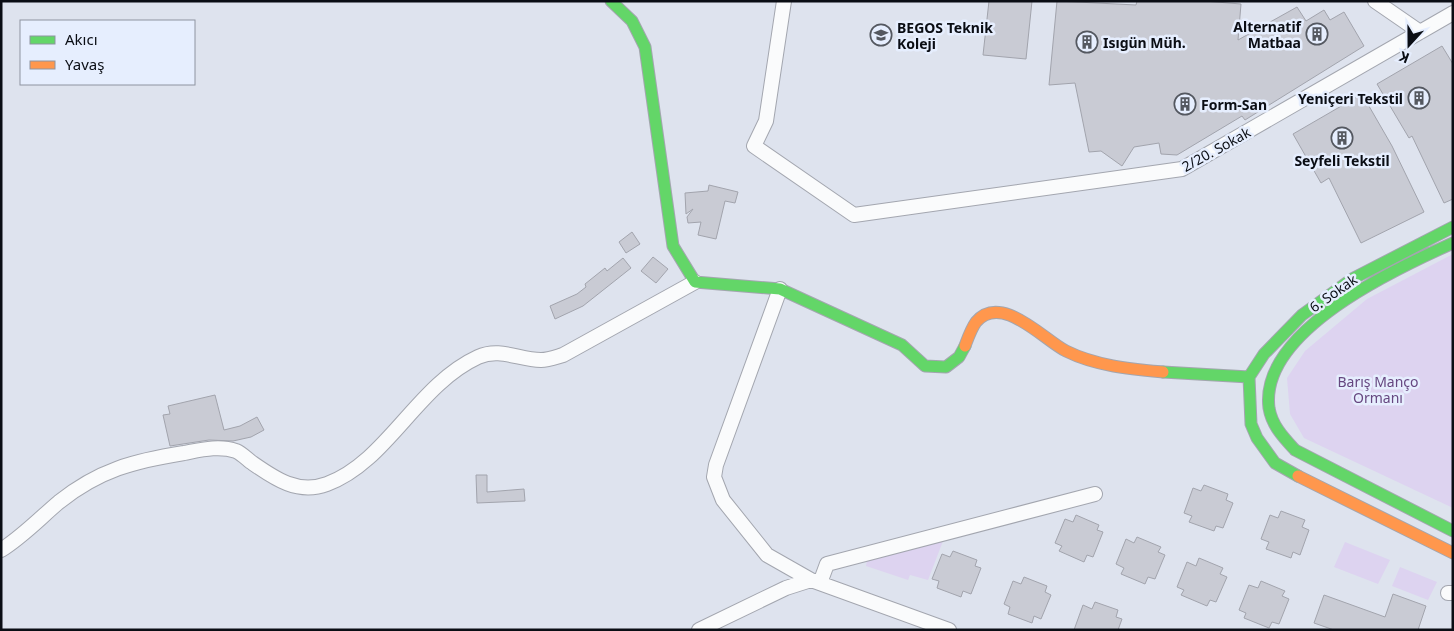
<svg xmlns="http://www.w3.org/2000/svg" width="1454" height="631" font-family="'Noto Sans',sans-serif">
<rect width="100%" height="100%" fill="#dee3ee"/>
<!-- green -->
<path fill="#ddd3f0" d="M 1453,254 L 1453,508 L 1304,438 L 1290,414 L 1287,378 L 1305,351 L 1367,299 Z
M 943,541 L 928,580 L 910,575 L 908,580 L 866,566 L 867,560 Z
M 1345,542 L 1390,560 L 1378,584 L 1334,567 Z
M 1400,567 L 1437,582 L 1428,600 L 1392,586 Z"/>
<!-- building -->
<path fill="#c9cbd4" stroke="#a2a4ad" d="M 989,1 L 1032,1 L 1026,59 L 983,55 Z
M 1057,1 L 1136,5 L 1137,1 L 1204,1 L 1241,4 L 1238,40 L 1297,7 L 1306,21 L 1324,10 L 1330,20 L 1344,12 L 1364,46 L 1245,120 L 1242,116 L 1177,155 L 1161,154 L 1159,143 L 1134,147 L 1122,166 L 1101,151 L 1089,152 L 1075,83 L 1049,85 Z
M 1442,46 L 1453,64 L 1453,199 L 1444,203 L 1412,136 L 1409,138 L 1377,84 Z
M 1362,94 L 1392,146 L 1424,212 L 1361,243 L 1329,178 L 1321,183 L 1293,134 Z
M 709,185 L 738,192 L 735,203 L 725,201 L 716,239 L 698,235 L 701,222 L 688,223 L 687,217 L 693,209 L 686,214 L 685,193 L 708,191 Z
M 632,232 L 640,244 L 626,253 L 619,242 Z
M 653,257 L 668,269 L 656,283 L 641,271 Z
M 623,258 L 631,268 L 583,306 L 555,319 L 550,306 L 577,294 L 586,287 L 585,284 L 605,268 L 607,271 Z
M 215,395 L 224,430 L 240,426 L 257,417 L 264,430 L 251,437 L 233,441 L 209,440 L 170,446 L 163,415 L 170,414 L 168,406 Z
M 476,475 L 487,475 L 487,492 L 524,489 L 525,501 L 477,503 Z
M 1204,485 L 1228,494 L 1226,500 L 1233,503 L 1223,528 L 1216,526 L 1214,531 L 1189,522 L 1192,516 L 1184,513 L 1193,488 L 1201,491 Z
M 1281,511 L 1305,520 L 1302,527 L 1309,530 L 1300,555 L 1293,552 L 1291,558 L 1266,549 L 1269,542 L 1261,539 L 1270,515 L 1278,518 Z
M 1076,515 L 1099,525 L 1097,530 L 1103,532 L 1093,557 L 1087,555 L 1084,562 L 1059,551 L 1062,546 L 1055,543 L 1065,519 L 1073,522 Z
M 1137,537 L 1161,547 L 1158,552 L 1165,555 L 1155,579 L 1148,577 L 1145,584 L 1121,574 L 1124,568 L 1116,564 L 1126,539 L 1134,543 Z
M 953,551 L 977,560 L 975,566 L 981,568 L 971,594 L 963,591 L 961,597 L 937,588 L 939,581 L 932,579 L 942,554 L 950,557 Z
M 1199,558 L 1223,568 L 1220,574 L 1227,577 L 1216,602 L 1210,600 L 1207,606 L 1181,595 L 1184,590 L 1177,587 L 1187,562 L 1196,566 Z
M 1024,577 L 1047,586 L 1045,592 L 1051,595 L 1041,619 L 1034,616 L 1032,623 L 1008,614 L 1010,607 L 1004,604 L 1013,581 L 1021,584 Z
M 1261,581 L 1285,591 L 1282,596 L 1289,599 L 1279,624 L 1272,622 L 1269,628 L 1244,618 L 1246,613 L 1239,610 L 1249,585 L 1258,588 Z
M 1393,594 L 1426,606 L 1418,630 L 1334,630 L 1314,623 L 1324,595 L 1385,617 Z
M 1095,602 L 1118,610 L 1116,617 L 1122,619 L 1118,630 L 1074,630 L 1083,605 L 1092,609 Z"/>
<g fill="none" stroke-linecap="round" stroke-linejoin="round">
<!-- street casing -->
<g stroke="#a3a6af" stroke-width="16">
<path id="street" d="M 784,1 L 766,121 L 754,146 L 854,215 L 1182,169 L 1453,13
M 1375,1 L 1420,32
M 780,289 L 716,465 L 714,477 L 723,500 L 767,555 L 811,580
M 1,550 C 22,537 40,518 59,502 C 99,470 134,461 184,453 C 200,450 219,445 236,451 C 241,453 246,458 251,462 C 274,478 297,495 327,484 C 387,462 417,385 478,357 C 500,347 519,360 541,360 C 548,360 556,357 563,355 L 695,282
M 820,583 L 827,564 L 1095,494
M 1448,593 L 1453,593
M 699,630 L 786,588 L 811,580 L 949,630"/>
</g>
<!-- fast casing -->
<g stroke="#a3a6af" stroke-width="13">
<path id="fast" d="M 611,1 L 632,21 L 645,47 L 673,246 L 695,282 L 780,289 L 902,345 L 925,366 L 946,367 L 959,357 L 965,346
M 1453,243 C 1397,268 1259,331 1269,408 C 1272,426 1284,438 1295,450 L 1453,531
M 1163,372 L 1249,377
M 1298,476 L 1275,463 L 1257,438 L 1251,424 L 1249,377 L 1264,354 L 1302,315 L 1352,279 L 1453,227"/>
</g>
<!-- slow casing -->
<g stroke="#a3a6af" stroke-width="13">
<path id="slow" d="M 965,346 C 968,338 971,329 976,322 C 1001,292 1044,340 1066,351 C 1096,366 1131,369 1163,372
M 1298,476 L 1453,553"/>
</g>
<!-- street -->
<use href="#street" stroke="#fafbfc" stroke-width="14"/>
<!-- fast -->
<use href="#fast" stroke="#63d668" stroke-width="11"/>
<!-- slow -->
<use href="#slow" stroke="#ff974d" stroke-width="11"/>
</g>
<!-- icons -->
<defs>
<g id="building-ring" transform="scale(1.125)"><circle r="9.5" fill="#e6eefe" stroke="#545860" stroke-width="1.5"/><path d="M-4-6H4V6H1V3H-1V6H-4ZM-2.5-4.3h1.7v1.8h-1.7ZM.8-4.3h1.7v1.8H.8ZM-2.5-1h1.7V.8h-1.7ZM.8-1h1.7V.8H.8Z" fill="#545860"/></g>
<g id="school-ring" transform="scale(1.125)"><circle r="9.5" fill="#e6eefe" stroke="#545860" stroke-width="1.5"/><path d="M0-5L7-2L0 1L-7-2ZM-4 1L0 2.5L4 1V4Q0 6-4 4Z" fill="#545860"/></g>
</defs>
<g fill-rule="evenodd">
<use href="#building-ring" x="1317" y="34"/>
<use href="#school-ring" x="881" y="35"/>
<use href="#building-ring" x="1087" y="42"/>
<use href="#building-ring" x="1419" y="98"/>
<use href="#building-ring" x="1185" y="104"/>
<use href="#building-ring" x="1342" y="138"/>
</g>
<g text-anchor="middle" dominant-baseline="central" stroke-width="5" stroke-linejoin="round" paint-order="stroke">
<!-- poi labels -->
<g font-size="14" font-weight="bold" fill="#0a0d14" stroke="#e6eefe" text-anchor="start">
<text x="1301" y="26" text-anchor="end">Alternatif<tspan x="1301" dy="16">Matbaa</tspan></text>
<text x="897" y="27">BEGOS Teknik<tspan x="897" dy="16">Koleji</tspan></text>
<text x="1103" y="42">Isıgün Müh.</text>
<text x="1403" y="98" text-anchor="end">Yeniçeri Tekstil</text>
<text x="1201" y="104">Form-San</text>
<text x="1342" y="160" text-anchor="middle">Seyfeli Tekstil</text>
</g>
<!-- street labels -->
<g font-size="14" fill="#0a0d14" stroke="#e6eefe">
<text transform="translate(1216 149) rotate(-29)">2/20. Sokak</text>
<text transform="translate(1333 293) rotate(-35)">6. Sokak</text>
</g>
<!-- park labels -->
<g font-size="14" fill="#664780" stroke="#e6eefe">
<text x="1378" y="381">Barış Manço<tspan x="1378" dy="16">Ormanı</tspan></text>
</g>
</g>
<!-- border -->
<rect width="1454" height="631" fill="none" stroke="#0a0d14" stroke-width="5"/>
<!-- legend -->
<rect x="20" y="20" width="175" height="65" fill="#e6eefe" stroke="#8e94a0"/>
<rect x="30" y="36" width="25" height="8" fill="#63d668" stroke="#8e94a0"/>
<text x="65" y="45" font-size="15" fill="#0a0d14">Akıcı</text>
<rect x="30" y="61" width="25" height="8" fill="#ff974d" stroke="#8e94a0"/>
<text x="65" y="70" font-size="15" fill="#0a0d14">Yavaş</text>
<!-- north arrow -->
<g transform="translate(1409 45) rotate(201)" stroke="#e6eefe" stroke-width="4" paint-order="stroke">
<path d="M0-4L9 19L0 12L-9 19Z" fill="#0a0d14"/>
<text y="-8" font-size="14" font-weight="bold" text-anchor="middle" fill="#0a0d14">K</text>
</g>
</svg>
